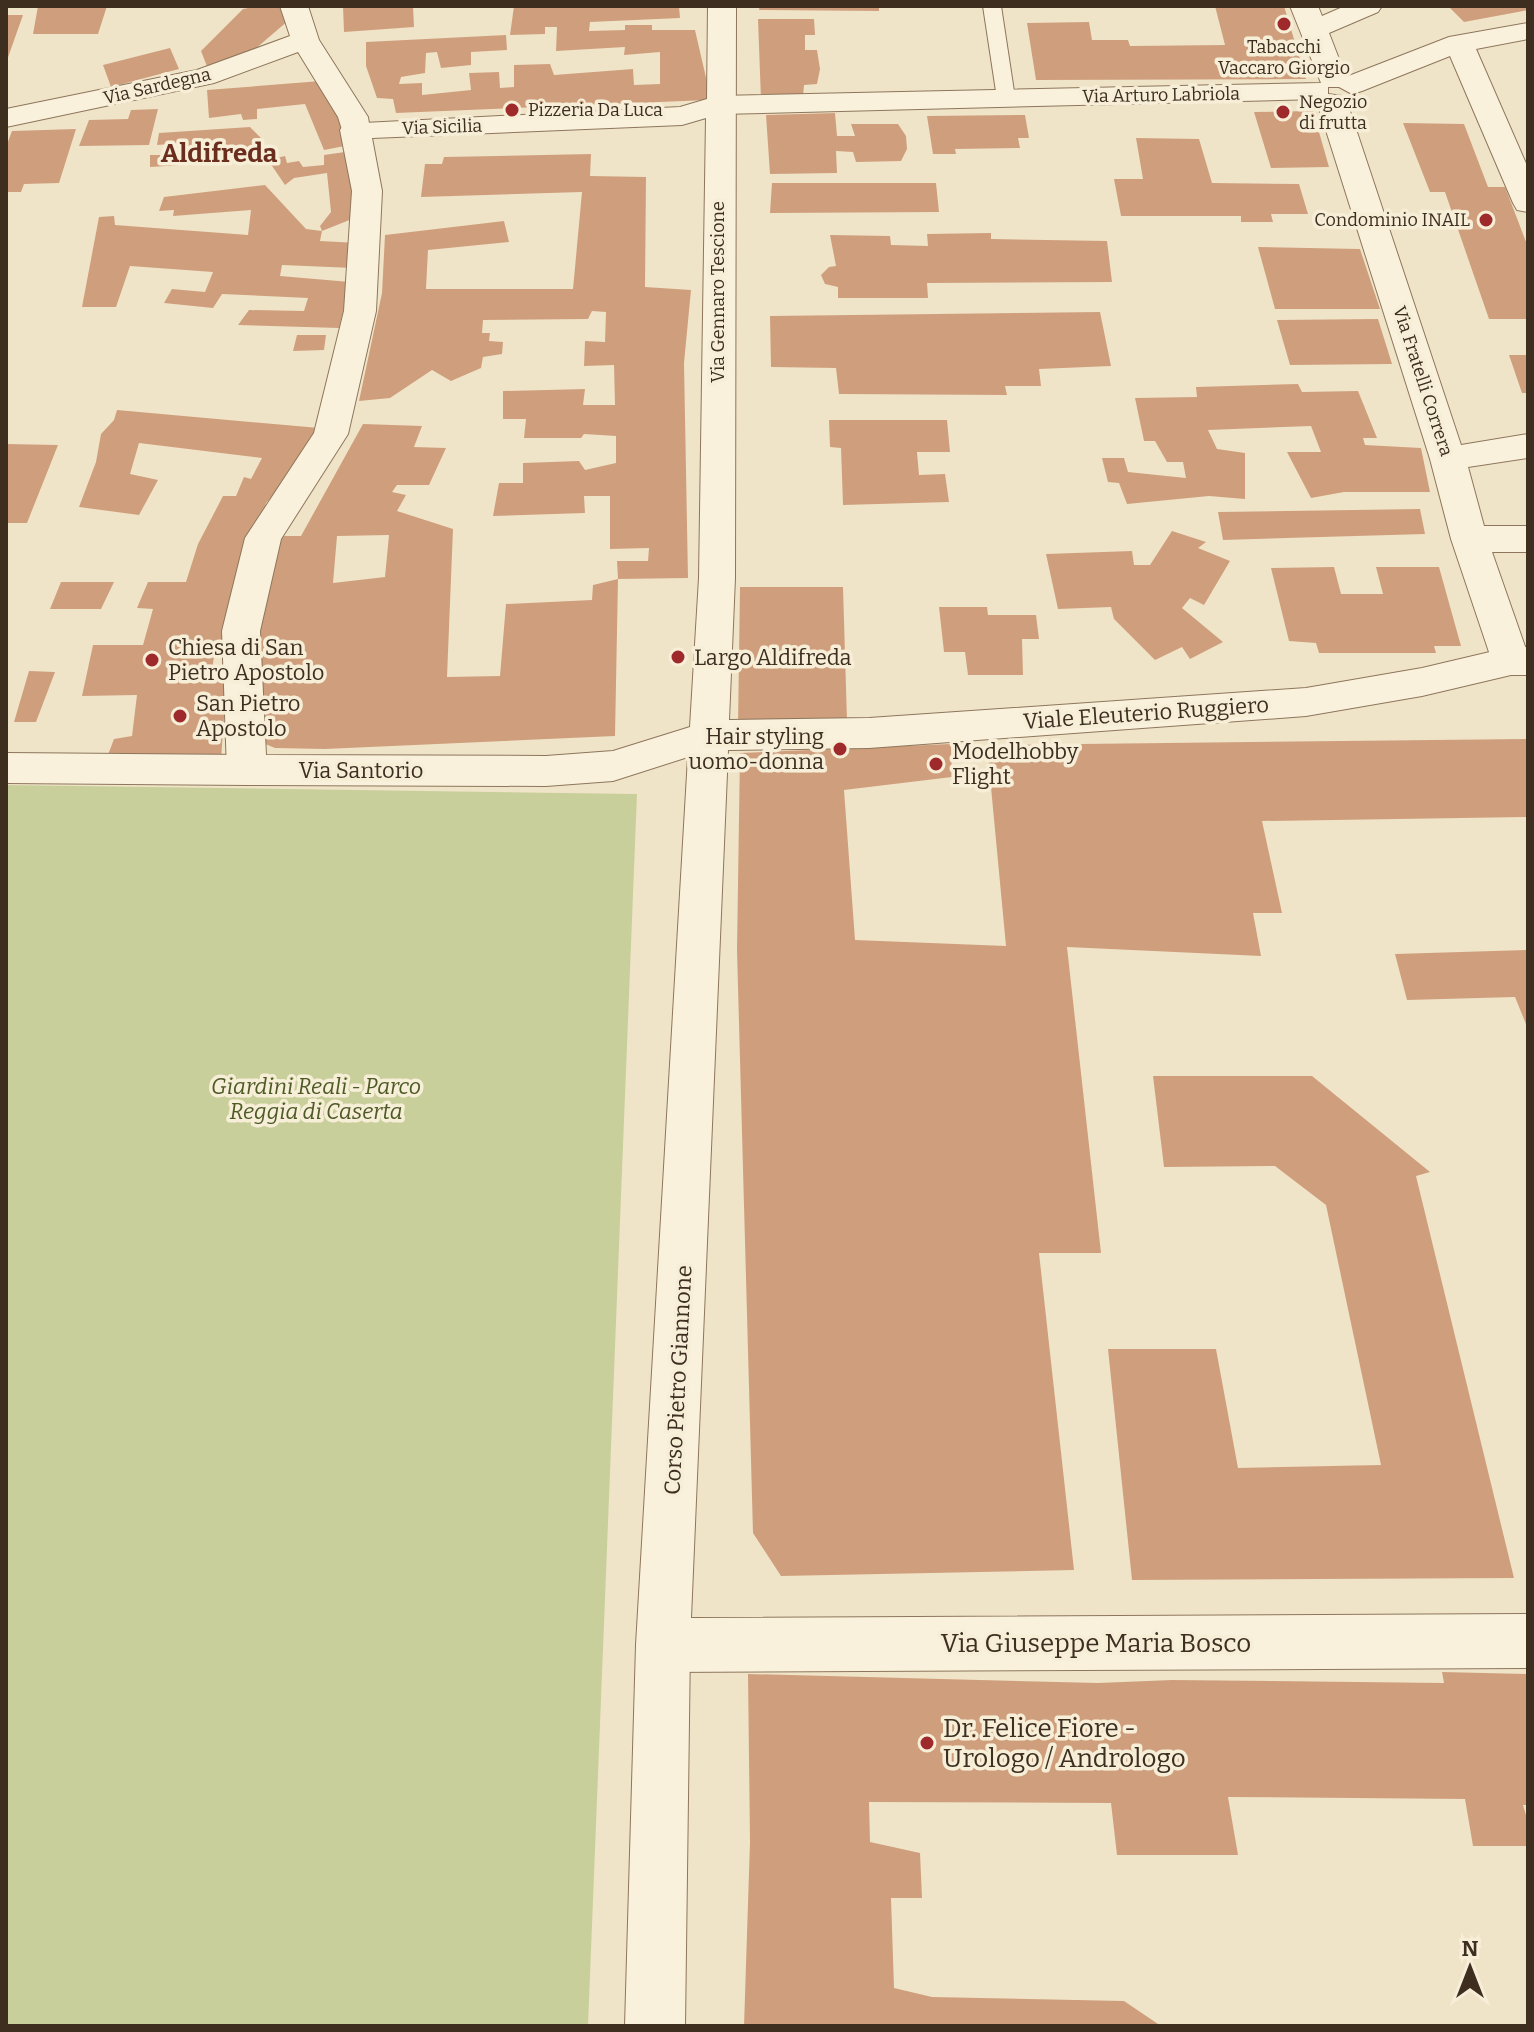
<svg xmlns="http://www.w3.org/2000/svg" width="1534" height="2032" font-family="Bitter,serif">
<rect width="100%" height="100%" fill="#f0e4c8"/>
<!-- green -->
<path fill="#c9cf9b" d="M 6,785 L 637,794 L 588,2026 L 6,2026 Z"/>
<!-- building -->
<path fill="#cf9f7d" fill-rule="evenodd" d="M 38,6 L 107,6 L 98,34 L 33,34 Z
M 259,6 L 282,6 L 289,20 L 246,57 L 208,69 L 201,51 L 243,9 Z
M 343,6 L 413,6 L 414,27 L 344,32 Z
M 514,6 L 679,6 L 680,18 L 590,22 L 589,31 L 625,30 L 625,25 L 652,25 L 652,30 L 695,30 L 707,82 L 708,100 L 396,113 L 393,99 L 377,98 L 366,66 L 366,42 L 506,35 L 507,50 L 471,52 L 471,65 L 441,68 L 437,52 L 426,53 L 425,73 L 401,77 L 399,84 L 422,83 L 422,95 L 471,90 L 469,73 L 499,72 L 500,88 L 514,87 L 514,65 L 550,64 L 554,75 L 633,69 L 634,85 L 660,84 L 660,52 L 624,55 L 625,47 L 556,51 L 557,27 L 545,27 L 545,34 L 510,35 Z
M 760,6 L 879,6 L 879,11 L 759,10 Z
M 1215,6 L 1284,6 L 1306,79 L 1036,80 L 1027,23 L 1089,22 L 1092,40 L 1128,40 L 1130,46 L 1225,45 Z
M 1448,6 L 1528,6 L 1528,10 L 1464,22 Z
M 6,15 L 23,15 L 6,63 Z
M 758,19 L 814,19 L 815,35 L 805,35 L 805,50 L 817,50 L 820,69 L 817,84 L 804,85 L 803,97 L 761,100 Z
M 170,48 L 179,69 L 111,87 L 103,65 Z
M 321,81 L 330,93 L 350,145 L 324,150 L 305,104 L 257,109 L 257,119 L 243,120 L 241,114 L 209,118 L 207,90 Z
M 158,109 L 149,145 L 79,146 L 89,120 L 128,119 L 131,110 Z
M 1313,111 L 1329,167 L 1271,168 L 1254,112 Z
M 835,113 L 837,136 L 855,136 L 851,124 L 898,124 L 906,136 L 907,149 L 901,161 L 856,162 L 853,152 L 836,151 L 837,173 L 770,174 L 766,115 Z
M 1025,115 L 1029,138 L 1018,138 L 1020,148 L 955,149 L 956,154 L 933,154 L 927,116 Z
M 1403,123 L 1464,124 L 1488,187 L 1505,187 L 1528,247 L 1528,319 L 1489,319 L 1445,192 L 1430,192 Z
M 250,127 L 264,141 L 262,151 L 183,155 L 182,143 L 157,145 L 159,133 Z
M 76,129 L 59,183 L 24,184 L 21,192 L 6,192 L 6,147 L 12,131 Z
M 1136,138 L 1199,139 L 1212,183 L 1299,184 L 1308,214 L 1271,214 L 1273,222 L 1241,222 L 1241,216 L 1121,216 L 1114,179 L 1143,179 Z
M 352,151 L 352,219 L 322,231 L 320,241 L 358,243 L 353,268 L 282,265 L 280,276 L 350,282 L 339,328 L 238,325 L 249,310 L 304,311 L 308,298 L 222,294 L 213,308 L 164,303 L 172,289 L 205,292 L 213,272 L 130,266 L 116,307 L 82,307 L 99,217 L 114,216 L 115,225 L 248,235 L 251,210 L 173,216 L 174,210 L 159,211 L 164,197 L 265,185 L 306,229 L 322,231 L 320,226 L 331,212 L 327,173 L 294,178 L 285,185 L 268,160 L 285,156 L 287,163 L 299,161 L 303,167 L 324,165 L 324,155 Z
M 591,154 L 590,176 L 646,177 L 645,287 L 691,290 L 684,363 L 688,578 L 618,579 L 615,736 L 325,749 L 275,748 L 256,740 L 254,631 L 275,536 L 301,536 L 363,424 L 422,426 L 414,447 L 446,448 L 429,485 L 397,485 L 392,492 L 406,495 L 397,511 L 453,529 L 447,677 L 500,676 L 506,604 L 592,600 L 593,585 L 618,579 L 617,561 L 648,561 L 649,548 L 610,549 L 610,496 L 584,496 L 585,513 L 493,516 L 499,483 L 523,483 L 523,463 L 579,461 L 585,470 L 616,463 L 616,436 L 584,434 L 581,438 L 524,438 L 526,419 L 503,419 L 503,391 L 585,389 L 583,405 L 615,405 L 614,365 L 584,366 L 585,341 L 605,342 L 606,312 L 592,311 L 588,319 L 483,320 L 482,333 L 490,333 L 489,341 L 503,342 L 502,354 L 483,357 L 481,368 L 451,381 L 432,370 L 390,398 L 359,401 L 382,293 L 385,235 L 504,221 L 509,242 L 428,250 L 426,289 L 573,289 L 582,192 L 421,197 L 425,164 L 442,164 L 444,157 ZM 389,535 L 385,577 L 333,583 L 337,536 Z
M 150,155 L 183,155 L 183,165 L 150,167 Z
M 772,183 L 936,183 L 939,212 L 770,213 Z
M 991,233 L 991,239 L 1107,241 L 1112,282 L 927,283 L 928,298 L 838,298 L 838,287 L 825,284 L 821,275 L 829,267 L 836,266 L 830,235 L 890,236 L 891,245 L 928,246 L 927,234 Z
M 1258,247 L 1360,249 L 1380,309 L 1275,309 Z
M 1100,312 L 1111,366 L 1039,369 L 1041,386 L 1005,386 L 1007,395 L 839,394 L 836,368 L 771,367 L 770,316 Z
M 1378,319 L 1392,364 L 1290,365 L 1277,320 Z
M 297,335 L 326,335 L 324,350 L 293,351 Z
M 1509,355 L 1528,355 L 1528,393 L 1522,393 Z
M 1298,384 L 1302,392 L 1358,391 L 1377,438 L 1363,438 L 1365,445 L 1421,448 L 1430,492 L 1344,492 L 1311,498 L 1287,452 L 1321,452 L 1311,426 L 1208,430 L 1217,449 L 1245,453 L 1245,499 L 1209,496 L 1127,504 L 1119,483 L 1108,482 L 1102,458 L 1124,458 L 1128,472 L 1186,478 L 1183,462 L 1167,462 L 1155,441 L 1144,441 L 1135,398 L 1197,397 L 1196,387 Z
M 117,410 L 319,428 L 283,484 L 266,503 L 228,644 L 216,644 L 211,676 L 227,675 L 221,760 L 106,760 L 114,739 L 132,736 L 137,695 L 82,696 L 93,645 L 143,645 L 153,609 L 137,608 L 148,582 L 186,582 L 198,544 L 223,496 L 236,496 L 244,477 L 251,479 L 262,458 L 139,443 L 130,474 L 158,480 L 139,515 L 79,507 L 96,462 L 101,434 L 114,420 Z
M 829,420 L 947,420 L 950,452 L 917,452 L 919,475 L 945,474 L 949,502 L 843,505 L 841,448 L 830,447 Z
M 6,444 L 58,445 L 27,523 L 6,523 Z
M 1420,509 L 1425,534 L 1223,540 L 1218,512 Z
M 1172,531 L 1206,542 L 1198,548 L 1230,561 L 1204,605 L 1190,598 L 1182,608 L 1223,642 L 1190,659 L 1182,647 L 1155,660 L 1114,619 L 1111,607 L 1058,609 L 1046,554 L 1132,551 L 1134,565 L 1150,565 Z
M 1334,567 L 1341,594 L 1383,594 L 1376,567 L 1439,567 L 1461,646 L 1434,646 L 1436,653 L 1319,653 L 1316,643 L 1289,641 L 1271,568 Z
M 61,582 L 114,582 L 101,609 L 50,609 Z
M 740,587 L 843,587 L 847,721 L 738,726 Z
M 939,607 L 987,607 L 988,615 L 1036,615 L 1039,639 L 1022,639 L 1023,675 L 968,675 L 965,652 L 944,652 Z
M 29,671 L 55,672 L 36,722 L 14,722 Z
M 1528,739 L 1528,817 L 1262,821 L 1282,913 L 1253,913 L 1261,956 L 1067,947 L 1101,1253 L 1039,1253 L 1074,1570 L 781,1576 L 753,1533 L 737,950 L 740,753 L 951,744 L 952,777 L 844,790 L 855,940 L 1006,946 L 987,745 Z
M 1528,950 L 1528,1029 L 1515,997 L 1407,1000 L 1395,954 Z
M 1153,1076 L 1312,1076 L 1430,1172 L 1416,1176 L 1514,1578 L 1132,1580 L 1108,1349 L 1216,1349 L 1238,1468 L 1381,1465 L 1326,1205 L 1275,1166 L 1164,1167 Z
M 1442,1672 L 1528,1674 L 1528,1805 L 1523,1805 L 1528,1822 L 1528,1846 L 1473,1846 L 1465,1799 L 1228,1797 L 1238,1855 L 1117,1855 L 1111,1803 L 869,1802 L 870,1842 L 920,1853 L 922,1898 L 891,1898 L 894,1988 L 932,1997 L 1124,2001 L 1161,2026 L 744,2026 L 750,1842 L 748,1674 L 1098,1683 L 1172,1680 L 1444,1683 Z"/>
<g fill="none" stroke-linecap="round" stroke-linejoin="round">
<!-- service casing -->
<g stroke="#8d765c" stroke-width="2">
<path id="service" d="M 983,6 L 1001,6 L 1015,98 L 1013,102 L 999,102 L 997,98 Z"/>
</g>
<!-- minor casing -->
<g stroke="#8d765c" stroke-width="2">
<path id="minor" d="M 280,6 L 308,6 L 319,40 L 368,117 L 370,130 L 366,136 L 355,139 L 344,136 L 338,117 L 298,52 L 214,83 L 6,127 L 6,109 L 197,70 L 290,36 Z
M 1290,6 L 1318,6 L 1322,16 L 1345,6 L 1382,6 L 1378,12 L 1329,33 L 1346,77 L 1449,37 L 1528,23 L 1528,39 L 1476,49 L 1528,168 L 1528,212 L 1517,210 L 1513,203 L 1450,56 L 1362,91 L 1352,94 L 1339,87 L 1328,87 L 1328,94 L 1342,96 L 1347,102 L 1461,445 L 1528,434 L 1528,458 L 1468,467 L 1484,526 L 1528,526 L 1528,552 L 1492,552 L 1528,655 L 1525,671 L 1511,675 L 1497,671 L 1492,661 L 1451,539 L 1430,459 L 1317,102 L 1320,99 L 719,114 L 709,111 L 704,105 L 709,99 L 719,96 L 1321,83 Z
M 6,753 L 247,755 L 261,759 L 267,770 L 261,781 L 247,785 L 6,783 Z
M 663,1618 L 682,1626 L 690,1645 L 685,2026 L 625,2026 L 636,1645 L 644,1626 Z"/>
</g>
<!-- tertiary casing -->
<g stroke="#8d765c" stroke-width="2">
<path id="tertiary" d="M 708,6 L 736,6 L 735,578 L 729,720 L 869,718 L 1306,688 L 1422,668 L 1511,647 L 1528,647 L 1528,675 L 1511,675 L 1422,696 L 1306,716 L 869,748 L 728,750 L 691,1618 L 1528,1614 L 1528,1668 L 663,1672 L 644,1664 L 636,1645 L 688,757 L 613,781 L 546,786 L 247,785 L 233,781 L 227,770 L 222,631 L 245,538 L 314,433 L 344,311 L 352,191 L 340,130 L 344,124 L 680,107 L 707,99 ZM 706,118 L 699,578 L 690,727 L 613,751 L 546,756 L 266,755 L 260,631 L 281,539 L 348,434 L 376,311 L 382,191 L 372,138 L 682,125 Z"/>
</g>
<!-- service -->
<use href="#service" fill="#faf1dc" fill-rule="evenodd"/>
<!-- minor -->
<use href="#minor" fill="#faf1dc" fill-rule="evenodd"/>
<!-- tertiary -->
<use href="#tertiary" fill="#faf1dc" fill-rule="evenodd"/>
</g>
<!-- markers -->
<g fill="#9e2a2b" stroke="#f7eed8" stroke-width="3">
<circle cx="1284" cy="24" r="8"/>
<circle cx="512" cy="110" r="8"/>
<circle cx="1283" cy="112" r="8"/>
<circle cx="1486" cy="220" r="8"/>
<circle cx="678" cy="657" r="8"/>
<circle cx="152" cy="660" r="8"/>
<circle cx="180" cy="716" r="8"/>
<circle cx="840" cy="749" r="8"/>
<circle cx="936" cy="764" r="8"/>
<circle cx="927" cy="1743" r="8"/>
</g>
<g text-anchor="middle" dominant-baseline="central" stroke-width="7" stroke-linejoin="round" paint-order="stroke">
<!-- far-poi labels -->
<g font-size="18" fill="#3d2e20" stroke="#f7eed8" text-anchor="start">
<text x="1284" y="47" text-anchor="middle">Tabacchi<tspan x="1284" dy="21">Vaccaro Giorgio</tspan></text>
<text x="1299" y="102">Negozio<tspan x="1299" dy="21">di frutta</tspan></text>
<text x="528" y="110">Pizzeria Da Luca</text>
<text x="1470" y="220" text-anchor="end">Condominio INAIL</text>
</g>
<!-- far-street labels -->
<g font-size="18" fill="#3d2e20" stroke="#f7eed8">
<text transform="translate(157 86) rotate(-13)">Via Sardegna</text>
<text transform="translate(1161 95) rotate(-1)">Via Arturo Labriola</text>
<text transform="translate(442 127) rotate(-2)">Via Sicilia</text>
<text transform="translate(718 292) rotate(-90)">Via Gennaro Tescione</text>
<text transform="translate(1423 381) rotate(72)">Via Fratelli Correra</text>
</g>
<!-- poi labels -->
<g font-size="22" fill="#3d2e20" stroke="#f7eed8" text-anchor="start">
<text x="168" y="647">Chiesa di San<tspan x="168" dy="25">Pietro Apostolo</tspan></text>
<text x="694" y="657">Largo Aldifreda</text>
<text x="196" y="703">San Pietro<tspan x="196" dy="25">Apostolo</tspan></text>
<text x="824" y="736" text-anchor="end">Hair styling<tspan x="824" dy="25">uomo-donna</tspan></text>
<text x="952" y="751">Modelhobby<tspan x="952" dy="25">Flight</tspan></text>
</g>
<!-- street labels -->
<g font-size="22" fill="#3d2e20" stroke="#f7eed8">
<text transform="translate(1146 713) rotate(-4)">Viale Eleuterio Ruggiero</text>
<text x="361" y="770">Via Santorio</text>
<text transform="translate(678 1380) rotate(-87)">Corso Pietro Giannone</text>
</g>
<!-- park labels -->
<g font-size="22" font-style="italic" fill="#4d5a26" stroke="#f7eed8">
<text x="316" y="1086">Giardini Reali - Parco<tspan x="316" dy="25">Reggia di Caserta</tspan></text>
</g>
<!-- far-district labels -->
<g font-size="26" font-weight="bold" fill="#6b2e1e" stroke="#f7eed8">
<text x="219" y="153">Aldifreda</text>
</g>
<!-- near-street labels -->
<g font-size="26" fill="#3d2e20" stroke="#f7eed8">
<text x="1096" y="1643">Via Giuseppe Maria Bosco</text>
</g>
<!-- near-poi labels -->
<g font-size="26" fill="#3d2e20" stroke="#f7eed8" text-anchor="start">
<text x="943" y="1728">Dr. Felice Fiore -<tspan x="943" dy="30">Urologo / Andrologo</tspan></text>
</g>
</g>
<!-- border -->
<rect width="1534" height="2032" fill="none" stroke="#3d2e20" stroke-width="16"/>
<!-- north arrow -->
<g transform="translate(1470 1968)" stroke="#f7eed8" stroke-width="6" paint-order="stroke">
<path d="M0-6L14 30L0 20L-14 30Z" fill="#3d2e20"/>
<text y="-12" font-size="22" font-weight="bold" text-anchor="middle" fill="#3d2e20">N</text>
</g>
</svg>
